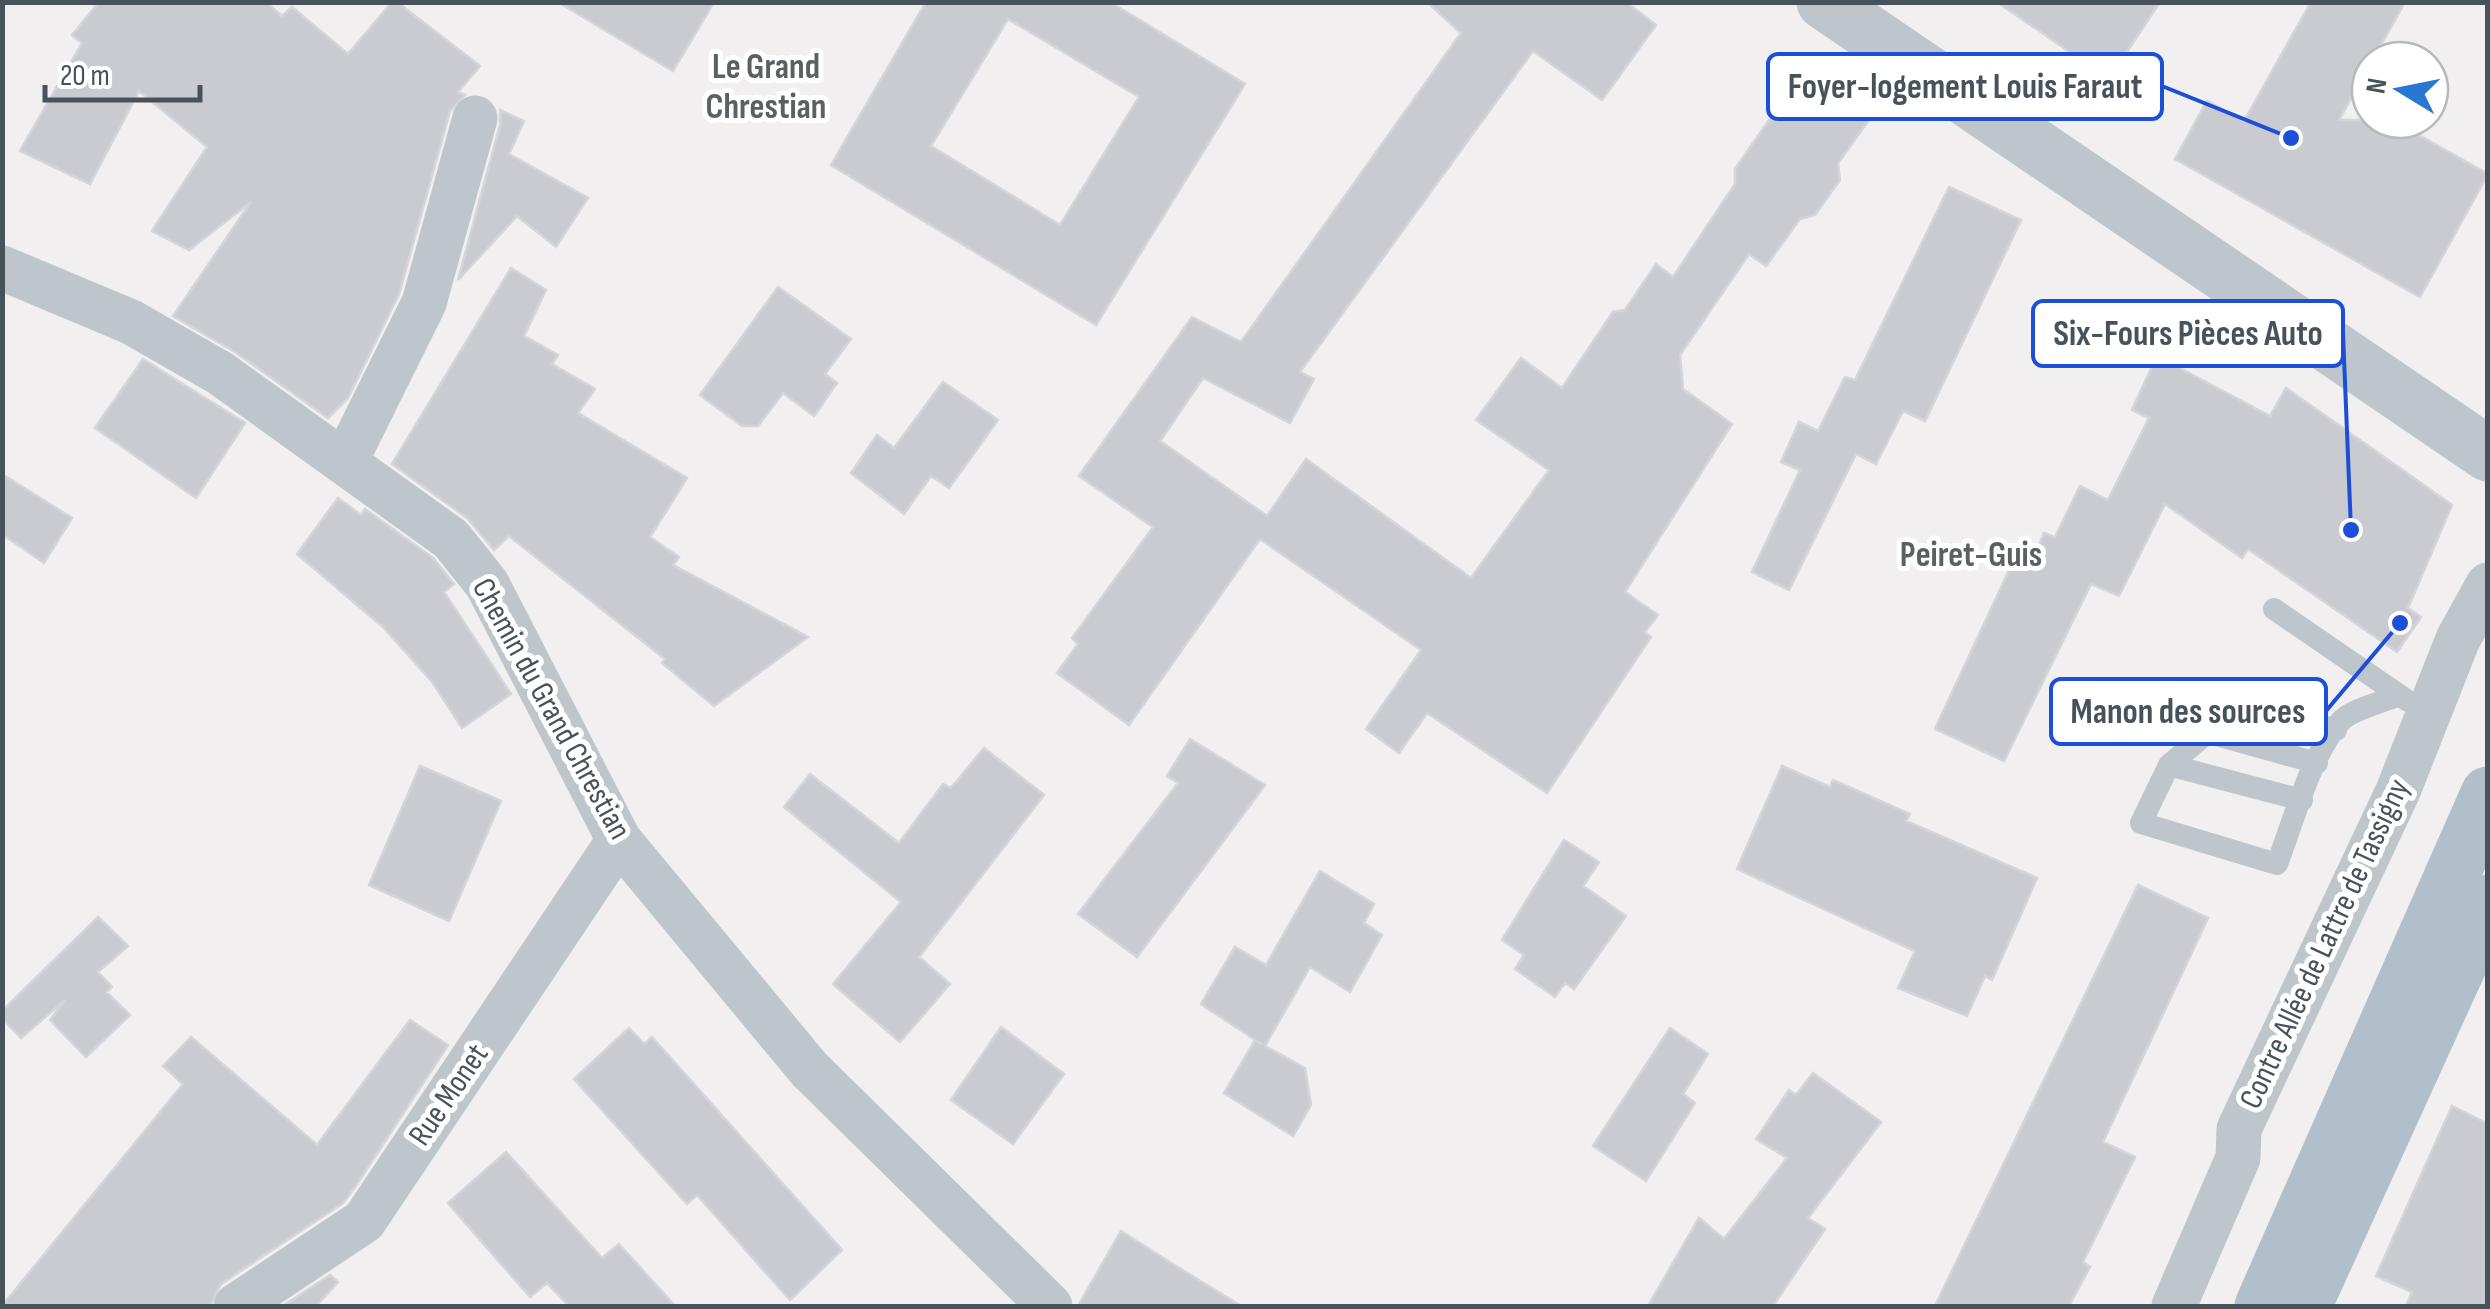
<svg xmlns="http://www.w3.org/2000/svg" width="2490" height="1309" font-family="'Sofia Sans Condensed',sans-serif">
<rect width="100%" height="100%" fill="#f1efef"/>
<!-- building -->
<path fill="#c9cbd1" stroke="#d3d5da" stroke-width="2.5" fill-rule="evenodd" d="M 99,2 L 266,2 L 282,16 L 292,7 L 348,54 L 392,2 L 397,2 L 480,66 L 458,92 L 465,95 L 450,111 L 399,294 L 348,398 L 328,418 L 235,352 L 173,316 L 251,202 L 189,250 L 152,231 L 207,147 L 139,91 L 90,184 L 20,151 L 82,43 L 72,35 Z
M 558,2 L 714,2 L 673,71 Z
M 926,2 L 1110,2 L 1245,84 L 1096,325 L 831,165 ZM 1008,19 L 1139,97 L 1060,225 L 931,146 Z
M 1427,2 L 1626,2 L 1656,25 L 1602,100 L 1533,51 L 1300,372 L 1314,379 L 1290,423 L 1203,378 L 1160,441 L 1267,516 L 1306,459 L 1471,578 L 1549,470 L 1476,420 L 1521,358 L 1562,388 L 1613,312 L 1625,310 L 1656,264 L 1673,277 L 1735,184 L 1735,169 L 1769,120 L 1780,120 L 1811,75 L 1871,117 L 1838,163 L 1840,180 L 1815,215 L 1800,219 L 1766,266 L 1749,254 L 1680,355 L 1683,389 L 1732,424 L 1625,592 L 1658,615 L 1645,632 L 1651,637 L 1547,793 L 1427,713 L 1399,753 L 1366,729 L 1421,650 L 1260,539 L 1129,725 L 1057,673 L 1078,644 L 1072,638 L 1153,527 L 1079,476 L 1192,317 L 1241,342 L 1461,33 Z
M 1997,2 L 2160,2 L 2109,79 Z
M 2311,2 L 2405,2 L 2339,120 L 2392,120 L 2488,174 L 2420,297 L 2175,159 L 2207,101 L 2244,121 Z
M 500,110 L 524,121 L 509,154 L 588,198 L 556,247 L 517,216 L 458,280 L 500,125 Z
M 1949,187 L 2021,220 L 1925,421 L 1903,411 L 1876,464 L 1856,454 L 1789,590 L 1752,572 L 1800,470 L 1781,462 L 1799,422 L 1818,431 L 1845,377 L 1855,380 Z
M 511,268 L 546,290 L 524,336 L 558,355 L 552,364 L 595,389 L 578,413 L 687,478 L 650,537 L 679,557 L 673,565 L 808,637 L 714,706 L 662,663 L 665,659 L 509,536 L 494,550 L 467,518 L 392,464 Z
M 778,287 L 851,339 L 825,374 L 837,383 L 814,416 L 783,393 L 758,426 L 742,426 L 700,395 Z
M 2157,356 L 2270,416 L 2286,388 L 2452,505 L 2408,608 L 2421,617 L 2397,652 L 2248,549 L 2242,558 L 2165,504 L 2119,596 L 2091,584 L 2004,761 L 1935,729 L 2020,547 L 2035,554 L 2044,533 L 2055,537 L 2080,486 L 2108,500 L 2149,418 L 2132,410 Z
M 143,359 L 245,423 L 196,498 L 95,428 Z
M 943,382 L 998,420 L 949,488 L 931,476 L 904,514 L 851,473 L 877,435 L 894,448 Z
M 2,474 L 72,518 L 44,563 L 2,534 Z
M 338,498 L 361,515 L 365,509 L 433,558 L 454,584 L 444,592 L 511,694 L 462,728 L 433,683 L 383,627 L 297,554 Z
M 1190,739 L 1265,785 L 1137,957 L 1078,914 L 1178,783 L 1167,776 Z
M 984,748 L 1044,795 L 919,957 L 950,984 L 900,1042 L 833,984 L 901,902 L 784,807 L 810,774 L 899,843 L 943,784 L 951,788 Z
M 420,766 L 501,801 L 449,921 L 369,885 Z
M 1782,766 L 1830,787 L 1833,780 L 1910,814 L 1906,821 L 2037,878 L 1992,980 L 1985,976 L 1967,1016 L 1898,988 L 1915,951 L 1737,869 Z
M 1564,840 L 1599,862 L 1583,886 L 1626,916 L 1574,989 L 1565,983 L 1555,997 L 1515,969 L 1524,955 L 1502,940 Z
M 1320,871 L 1374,904 L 1364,923 L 1382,935 L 1350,992 L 1310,967 L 1265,1046 L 1305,1068 L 1311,1105 L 1293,1136 L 1224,1093 L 1255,1040 L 1263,1045 L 1201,1004 L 1235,947 L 1266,965 Z
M 2138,885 L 2208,918 L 2103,1142 L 2135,1157 L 2083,1262 L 2090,1267 L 2069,1306 L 1935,1306 Z
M 98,917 L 128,946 L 98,972 L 112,987 L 106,992 L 130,1015 L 86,1057 L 50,1020 L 65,1000 L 21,1038 L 2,1018 L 2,1011 Z
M 410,1020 L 448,1045 L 355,1187 L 343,1203 L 221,1284 L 210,1306 L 2,1306 L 183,1084 L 163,1066 L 191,1037 L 317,1145 Z
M 1001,1027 L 1064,1074 L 1013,1144 L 951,1100 Z
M 629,1028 L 644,1044 L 652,1037 L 842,1250 L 790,1300 L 697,1195 L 687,1204 L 574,1079 Z
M 1670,1028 L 1708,1054 L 1683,1094 L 1695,1103 L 1646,1181 L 1593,1146 Z
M 1813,1073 L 1881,1122 L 1808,1218 L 1825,1229 L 1773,1306 L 1648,1306 L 1699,1218 L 1724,1239 L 1787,1158 L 1756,1139 L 1789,1090 L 1796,1095 Z
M 2452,1106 L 2488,1124 L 2488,1306 L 2406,1306 L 2412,1292 L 2376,1276 Z
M 506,1152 L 602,1258 L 619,1244 L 675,1306 L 569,1306 L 547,1283 L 530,1297 L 448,1203 Z
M 1121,1231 L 1176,1266 L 1241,1306 L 1078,1306 Z
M 330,1275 L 338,1282 L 316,1306 L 283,1306 Z"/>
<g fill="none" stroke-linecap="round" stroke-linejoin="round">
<!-- service -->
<path stroke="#bec6cc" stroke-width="22" d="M 2274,609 L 2408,701
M 2336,730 L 2280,713 L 2236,709 L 2169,765 L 2141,823 L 2277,864 C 2293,823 2311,754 2340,722 C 2351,709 2381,703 2397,696
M 2205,732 L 2317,763
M 2169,765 L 2302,800"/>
<!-- minor -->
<path stroke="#bec6cc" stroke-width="45" d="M 2,268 L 131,322 L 220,373 L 451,539 L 487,584 L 619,840 L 809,1069 L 1050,1306
M 345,462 L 424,303 L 475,118
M 236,1306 L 364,1221 L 619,840
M 2174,1306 L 2238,1158 L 2239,1129 L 2398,791 L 2458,639 L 2488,585"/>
<!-- tertiary -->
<path stroke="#bec6cc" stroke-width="55" d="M 1824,2 L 2488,454"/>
<!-- primary -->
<path stroke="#b1bfcb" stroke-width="55" d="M 2262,1306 L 2488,794
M 2304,1306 L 2488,902"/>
</g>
<g text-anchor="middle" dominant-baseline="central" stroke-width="10" stroke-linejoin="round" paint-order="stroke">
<!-- street labels -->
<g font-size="32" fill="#48525a" stroke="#fff">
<text transform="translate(551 709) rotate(61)">Chemin du Grand Chrestian</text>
<text transform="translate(2325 944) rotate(-65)">Contre Allée de Lattre de Tassigny</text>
<text transform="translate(449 1095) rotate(-56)">Rue Monet</text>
</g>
<!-- neighbourhood labels -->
<g font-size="35" font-weight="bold" fill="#5c5f63" stroke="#fff">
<text x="766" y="67">Le Grand<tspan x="766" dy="40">Chrestian</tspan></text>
<text x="1971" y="555">Peiret-Guis</text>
</g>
</g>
<!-- callouts -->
<path fill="none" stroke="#1d4ed8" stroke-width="4" d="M2291 138L2162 86M2351 530L2343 333M2400 623L2326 711"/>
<g fill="#1d4ed8" stroke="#fff" stroke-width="4">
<circle cx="2291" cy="138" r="10"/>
<circle cx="2351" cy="530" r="10"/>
<circle cx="2400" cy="623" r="10"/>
</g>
<g fill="#fff" stroke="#1d4ed8" stroke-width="4">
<rect x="1768" y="54" width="394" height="65" rx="10"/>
<rect x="2033" y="301" width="310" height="65" rx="10"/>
<rect x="2051" y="679" width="275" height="65" rx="10"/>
</g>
<g font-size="35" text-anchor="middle" font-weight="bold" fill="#48525a">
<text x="1965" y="98">Foyer-logement Louis Faraut</text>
<text x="2188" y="345">Six-Fours Pièces Auto</text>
<text x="2188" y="723">Manon des sources</text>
</g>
<!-- border -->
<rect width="2490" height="1309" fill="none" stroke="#48525a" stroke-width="10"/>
<!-- north arrow -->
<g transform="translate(2400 90) rotate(280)"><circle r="48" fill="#ffffff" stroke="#b6babd" stroke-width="2.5"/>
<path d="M0-8L18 38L0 25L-18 38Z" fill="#2877d2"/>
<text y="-15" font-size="28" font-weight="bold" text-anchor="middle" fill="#48525a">N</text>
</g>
<!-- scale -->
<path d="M45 85v15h155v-15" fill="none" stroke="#48525a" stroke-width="5"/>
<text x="60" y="85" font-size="30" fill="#48525a" stroke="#ffffff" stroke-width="8" paint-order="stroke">20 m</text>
</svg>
